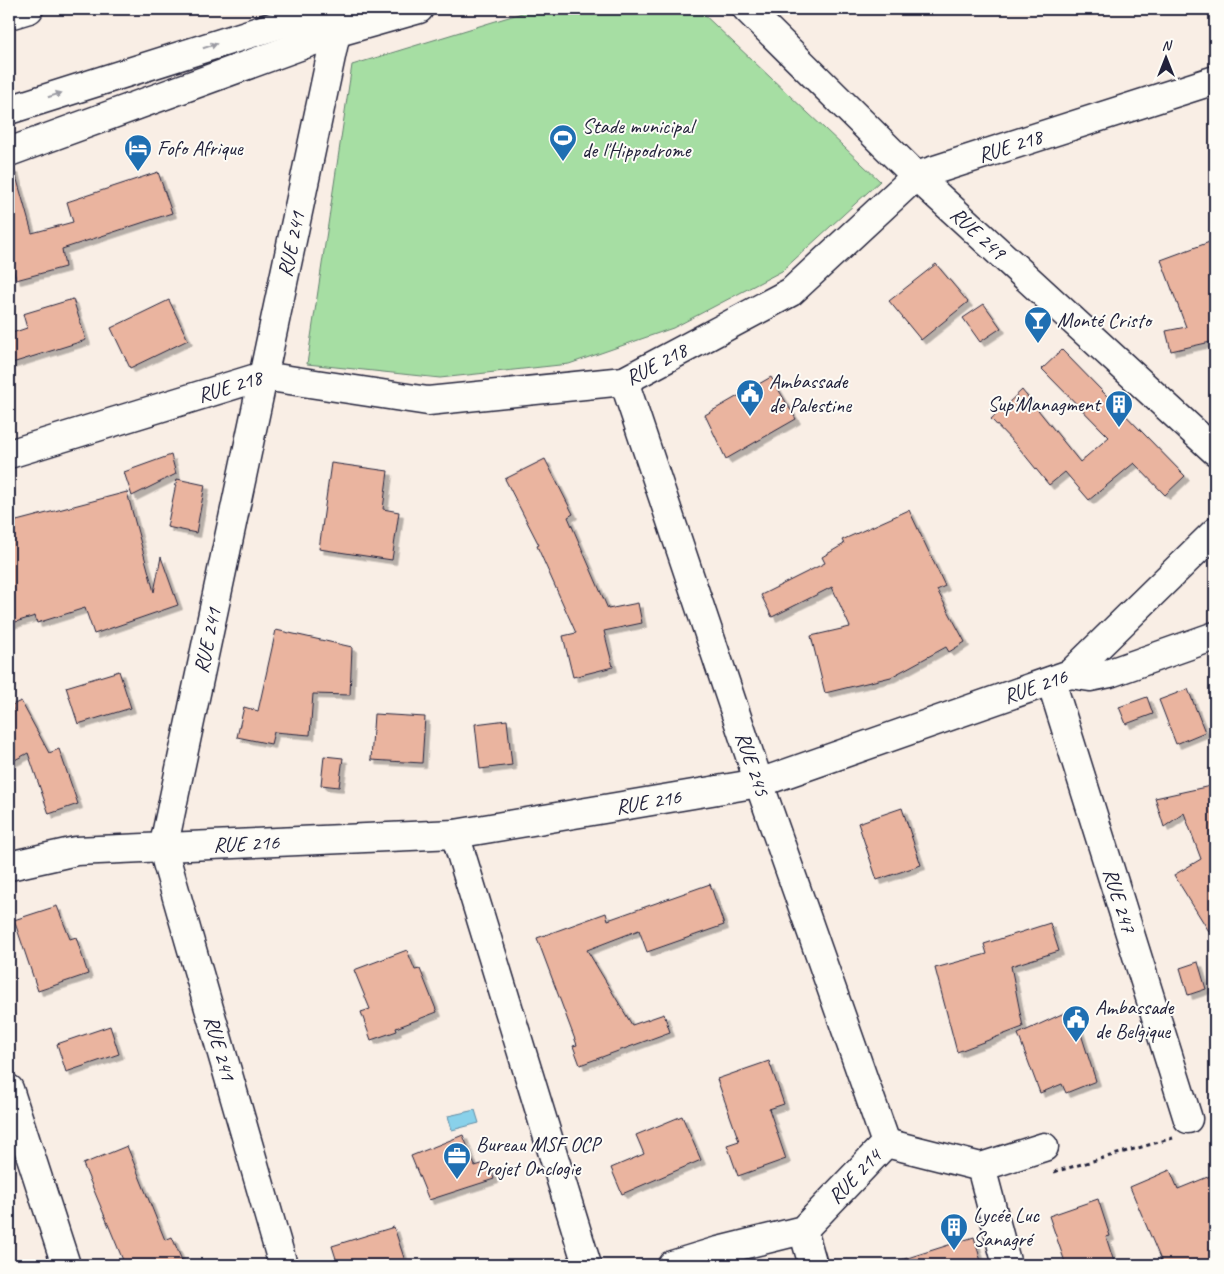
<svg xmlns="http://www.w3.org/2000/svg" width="1224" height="1274" font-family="Caveat,sans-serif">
<defs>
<filter id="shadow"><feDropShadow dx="4.5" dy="4.5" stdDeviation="0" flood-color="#0004"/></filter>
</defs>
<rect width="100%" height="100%" fill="#f9eee5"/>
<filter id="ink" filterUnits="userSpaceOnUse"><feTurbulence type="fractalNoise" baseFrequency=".02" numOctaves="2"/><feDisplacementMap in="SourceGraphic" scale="10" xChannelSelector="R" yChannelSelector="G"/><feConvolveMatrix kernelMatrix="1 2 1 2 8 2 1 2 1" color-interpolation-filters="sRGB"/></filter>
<g filter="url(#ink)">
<!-- green -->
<path fill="#a6dea3" stroke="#64806f" d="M 535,9 L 698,9 L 880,181 L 782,271 L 673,328 L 569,364 L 440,378 L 307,364 L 352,65 Z"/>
<!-- water -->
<path fill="#89d1ea" stroke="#608ba4" d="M 475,1110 L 479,1123 L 452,1130 L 448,1116 Z"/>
<!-- building -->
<path fill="#eab49f" stroke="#22223b" filter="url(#shadow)" d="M 14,169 L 32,233 L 73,222 L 67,202 L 158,172 L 172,213 L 62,249 L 65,267 L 16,280 L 9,251 L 9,170 Z
M 1215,240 L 1215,341 L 1171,351 L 1166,331 L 1186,327 L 1161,260 Z
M 936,264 L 968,302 L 921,340 L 889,301 Z
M 73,299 L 86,340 L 9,364 L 9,334 L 27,328 L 23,314 Z
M 169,300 L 188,340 L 130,368 L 111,328 Z
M 984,304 L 1001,328 L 980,342 L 963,318 Z
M 1062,350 L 1185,476 L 1165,495 L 1134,463 L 1089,500 L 1065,472 L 1049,485 L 1019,448 L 991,419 L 1022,390 L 1080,462 L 1109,437 L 1042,369 Z
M 771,377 L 796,419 L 726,459 L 705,415 Z
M 171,455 L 176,474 L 132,496 L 124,472 Z
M 545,459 L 573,514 L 568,517 L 608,609 L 638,603 L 642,623 L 604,631 L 613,667 L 573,677 L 563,636 L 576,633 L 537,546 L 539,545 L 505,479 Z
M 331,463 L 388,471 L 383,509 L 399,512 L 392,560 L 319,549 Z
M 177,479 L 205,485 L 196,533 L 167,527 Z
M 127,492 L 154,592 L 161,557 L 178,605 L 94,634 L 85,608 L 37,623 L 35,616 L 9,624 L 9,523 Z
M 909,510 L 945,586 L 937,590 L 965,642 L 949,652 L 946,647 L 891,677 L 825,693 L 811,636 L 850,627 L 832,587 L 772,617 L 761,595 L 825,563 L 822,557 L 844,544 L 842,540 Z
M 276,630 L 352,647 L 350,695 L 313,694 L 310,735 L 274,732 L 271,744 L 237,737 L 244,707 L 258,711 Z
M 119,671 L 131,708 L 78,724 L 66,687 Z
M 1188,689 L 1205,732 L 1176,744 L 1159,700 Z
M 1147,697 L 1153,714 L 1126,724 L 1119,707 Z
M 21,701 L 49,753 L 59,749 L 78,804 L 49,814 L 28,753 L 9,763 L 9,713 L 13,710 L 12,705 Z
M 374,714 L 425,717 L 422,763 L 371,760 Z
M 507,720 L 512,765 L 480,769 L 475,724 Z
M 324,756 L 343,758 L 339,787 L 321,785 Z
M 1215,785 L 1215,941 L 1174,875 L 1201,859 L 1184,813 L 1164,827 L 1155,798 Z
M 902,808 L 921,865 L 877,880 L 858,823 Z
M 710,884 L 724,925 L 647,952 L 639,930 L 587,950 L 632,1025 L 664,1014 L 670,1032 L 580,1065 L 573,1046 L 577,1045 L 537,938 L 606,913 L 608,920 Z
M 57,906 L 70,939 L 76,937 L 88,974 L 38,991 L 14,920 Z
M 1050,923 L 1059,951 L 1011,966 L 1023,1027 L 957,1052 L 935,968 L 987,954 L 984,944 Z
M 407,950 L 415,970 L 420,969 L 437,1012 L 396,1028 L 397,1031 L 371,1040 L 361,1012 L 370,1009 L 354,970 Z
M 1198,962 L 1206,989 L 1188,995 L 1180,968 Z
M 1073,1009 L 1096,1081 L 1066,1093 L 1062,1084 L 1040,1093 L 1018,1034 Z
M 110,1026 L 119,1054 L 66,1072 L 57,1044 Z
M 769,1061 L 784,1104 L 769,1109 L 786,1159 L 738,1176 L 727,1145 L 739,1141 L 717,1079 Z
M 682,1116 L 701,1160 L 622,1194 L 611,1168 L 644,1154 L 636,1135 Z
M 463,1135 L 475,1166 L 488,1162 L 494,1179 L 429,1200 L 411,1156 Z
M 127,1146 L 165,1240 L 172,1237 L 184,1265 L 125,1265 L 83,1164 Z
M 1170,1170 L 1178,1189 L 1215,1174 L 1215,1265 L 1163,1265 L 1130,1187 Z
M 1098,1199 L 1110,1236 L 1106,1237 L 1115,1265 L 1066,1265 L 1049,1216 Z
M 394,1227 L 405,1261 L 391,1265 L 338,1265 L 332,1246 Z
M 974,1237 L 982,1265 L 899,1265 L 898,1261 Z"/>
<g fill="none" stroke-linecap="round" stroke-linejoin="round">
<!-- minor casing -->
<g stroke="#22223b" stroke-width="31">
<g id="minor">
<path id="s1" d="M 747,9 L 916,176 L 1215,451"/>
<path d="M 9,15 L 29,9"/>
<path d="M 9,110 L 328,9"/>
<path d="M 9,152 L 338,32 L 419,9"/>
<path id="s2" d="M 624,381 L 759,783 L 886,1143"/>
<path id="s3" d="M 9,454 L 263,376 L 428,401 L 624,381 L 791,292 L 916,176 L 1215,80"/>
<path d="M 1070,674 L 1090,677 L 1110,673 L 1215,636"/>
<path id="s4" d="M 1051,681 L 1188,1119"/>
<path d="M 455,834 L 587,1265"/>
<path id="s5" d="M 9,866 L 76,851 L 455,834 L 759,783 L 1070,674 L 1215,532"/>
<path d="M 9,1089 L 66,1265"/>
<path d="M 981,1167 L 1007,1265"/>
<path d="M 803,1230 L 813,1265"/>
<path id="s6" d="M 283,1265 L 163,849 L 341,9"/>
<path id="s7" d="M 672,1265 L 718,1251 L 803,1230 L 886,1143 L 981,1167 L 1044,1147"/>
</g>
</g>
<!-- path -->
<path stroke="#22223b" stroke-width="3" stroke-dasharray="4 4" stroke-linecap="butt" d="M 1054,1172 L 1173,1138"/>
<!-- minor -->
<use href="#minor" stroke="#fdfcf7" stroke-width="28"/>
</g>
<!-- one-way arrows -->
<defs><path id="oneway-solid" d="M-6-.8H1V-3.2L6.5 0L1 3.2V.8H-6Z" transform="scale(1.25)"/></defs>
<g fill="#9a9aa2">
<use href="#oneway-solid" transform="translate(210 46) rotate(-18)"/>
<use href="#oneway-solid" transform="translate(55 95) rotate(-18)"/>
</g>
</g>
<!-- icons -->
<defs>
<g id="stadium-pin" transform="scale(1.4375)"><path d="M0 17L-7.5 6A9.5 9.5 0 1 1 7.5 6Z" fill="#1f6fb2" stroke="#fdfcf7"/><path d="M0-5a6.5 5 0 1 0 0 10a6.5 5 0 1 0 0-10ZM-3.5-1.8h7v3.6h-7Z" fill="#fff"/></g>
<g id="hotel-pin" transform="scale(1.4375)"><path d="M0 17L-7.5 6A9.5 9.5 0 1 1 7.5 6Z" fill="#1f6fb2" stroke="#fdfcf7"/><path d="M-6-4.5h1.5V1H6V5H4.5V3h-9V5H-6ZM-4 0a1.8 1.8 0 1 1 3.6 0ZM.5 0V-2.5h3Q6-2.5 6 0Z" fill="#fff"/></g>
<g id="bar-pin" transform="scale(1.4375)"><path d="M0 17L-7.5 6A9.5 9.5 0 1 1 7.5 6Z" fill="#1f6fb2" stroke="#fdfcf7"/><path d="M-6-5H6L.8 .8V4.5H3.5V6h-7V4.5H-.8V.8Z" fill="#fff"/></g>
<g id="civic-pin" transform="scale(1.4375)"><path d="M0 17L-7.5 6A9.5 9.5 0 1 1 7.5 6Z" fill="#1f6fb2" stroke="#fdfcf7"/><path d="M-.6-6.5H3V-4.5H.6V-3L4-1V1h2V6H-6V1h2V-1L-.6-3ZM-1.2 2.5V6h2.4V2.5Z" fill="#fff"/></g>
<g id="building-pin" transform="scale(1.4375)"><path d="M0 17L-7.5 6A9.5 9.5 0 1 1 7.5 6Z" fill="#1f6fb2" stroke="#fdfcf7"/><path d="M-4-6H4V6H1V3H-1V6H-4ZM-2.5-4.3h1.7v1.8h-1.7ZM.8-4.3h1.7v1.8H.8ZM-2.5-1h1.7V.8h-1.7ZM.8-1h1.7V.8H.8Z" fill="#fff"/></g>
<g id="office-pin" transform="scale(1.4375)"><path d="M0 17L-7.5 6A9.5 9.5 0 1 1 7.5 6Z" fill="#1f6fb2" stroke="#fdfcf7"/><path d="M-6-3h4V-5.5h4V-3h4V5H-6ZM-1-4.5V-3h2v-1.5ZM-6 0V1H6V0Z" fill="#fff"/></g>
</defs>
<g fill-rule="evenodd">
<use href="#stadium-pin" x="563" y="138"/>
<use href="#hotel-pin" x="138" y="148"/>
<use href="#bar-pin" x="1038" y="320"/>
<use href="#civic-pin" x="750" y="393"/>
<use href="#building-pin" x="1119" y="404"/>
<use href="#civic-pin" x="1076" y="1019"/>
<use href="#office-pin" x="457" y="1156"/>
<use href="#building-pin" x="954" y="1227"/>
</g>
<g text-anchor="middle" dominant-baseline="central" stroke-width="4" stroke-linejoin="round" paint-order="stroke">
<!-- poi labels -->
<g font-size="21" fill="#22223b" stroke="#fdfcf7" text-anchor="start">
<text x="582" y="126">Stade municipal<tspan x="582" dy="24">de l'Hippodrome</tspan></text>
<text x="157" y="148">Fofo Afrique</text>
<text x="1057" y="320">Monté Cristo</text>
<text x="769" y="381">Ambassade<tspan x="769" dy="24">de Palestine</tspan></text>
<text x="1100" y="404" text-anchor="end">Sup'Managment</text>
<text x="1095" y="1007">Ambassade<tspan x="1095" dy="24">de Belgique</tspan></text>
<text x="476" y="1144">Bureau MSF OCP<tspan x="476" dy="24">Projet Onclogie</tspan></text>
<text x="973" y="1215">Lycée Luc<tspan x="973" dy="24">Sanagré</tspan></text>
</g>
<!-- street labels -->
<g font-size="21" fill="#22223b" stroke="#fdfcf7">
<text stroke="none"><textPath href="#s3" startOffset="1088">RUE 218</textPath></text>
<text stroke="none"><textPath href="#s1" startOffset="322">RUE 249</textPath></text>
<text stroke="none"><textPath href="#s6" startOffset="1051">RUE 241</textPath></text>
<text stroke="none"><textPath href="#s3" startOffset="666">RUE 218</textPath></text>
<text stroke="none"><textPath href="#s3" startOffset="231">RUE 218</textPath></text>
<text stroke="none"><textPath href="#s6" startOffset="646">RUE 241</textPath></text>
<text stroke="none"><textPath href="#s5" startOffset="1049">RUE 216</textPath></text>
<text stroke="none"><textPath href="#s2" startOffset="404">RUE 245</textPath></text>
<text stroke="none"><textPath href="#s5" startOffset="644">RUE 216</textPath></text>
<text stroke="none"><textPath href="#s5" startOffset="239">RUE 216</textPath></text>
<text stroke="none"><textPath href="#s4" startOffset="230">RUE 247</textPath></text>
<text transform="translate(220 1048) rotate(74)">RUE 241</text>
<text stroke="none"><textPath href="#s7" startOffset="210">RUE 214</textPath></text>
</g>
</g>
<!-- margin -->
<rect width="1224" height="1274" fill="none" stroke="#fdfcf7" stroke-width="30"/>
<rect x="15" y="15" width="1194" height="1244" fill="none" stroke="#22223b" stroke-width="2" filter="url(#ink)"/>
<!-- north arrow -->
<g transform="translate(1166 58)" stroke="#fdfcf7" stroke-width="4" paint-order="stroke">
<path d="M0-4L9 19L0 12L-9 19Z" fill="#22223b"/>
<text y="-8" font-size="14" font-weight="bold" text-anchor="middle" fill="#22223b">N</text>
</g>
</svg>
